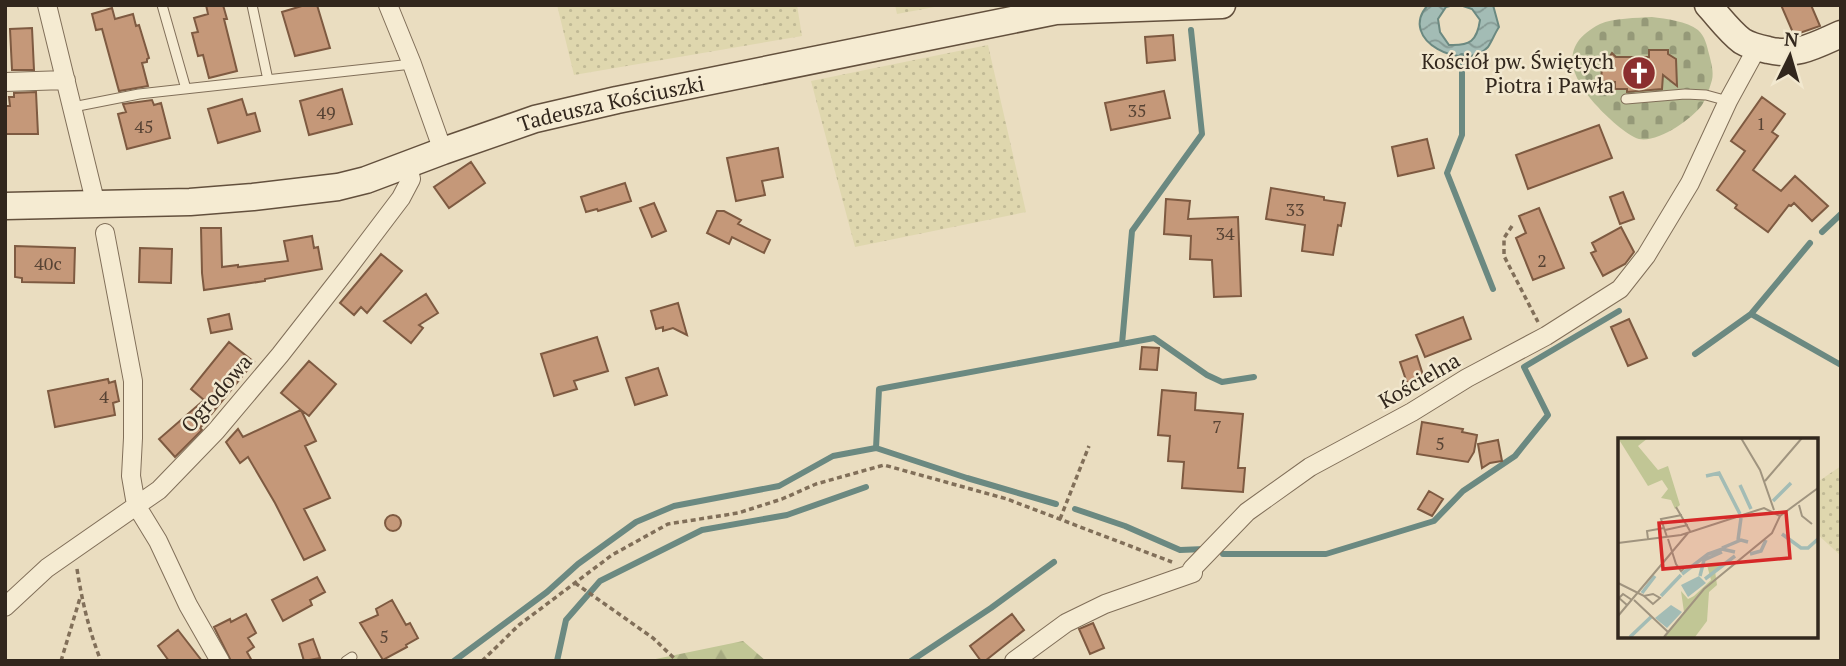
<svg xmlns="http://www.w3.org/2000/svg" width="1846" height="666" font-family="'PT Serif',serif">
<defs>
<pattern id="farmland-dots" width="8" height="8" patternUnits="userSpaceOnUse" patternTransform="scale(1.75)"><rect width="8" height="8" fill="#dfd7ae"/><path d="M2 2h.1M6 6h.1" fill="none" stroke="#c0b995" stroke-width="1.8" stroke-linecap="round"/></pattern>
<pattern id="forest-firs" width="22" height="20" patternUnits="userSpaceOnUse" patternTransform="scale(1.75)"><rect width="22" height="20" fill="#c1c695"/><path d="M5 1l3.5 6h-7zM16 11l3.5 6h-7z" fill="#a6aa80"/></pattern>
<pattern id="cemetery-stones" width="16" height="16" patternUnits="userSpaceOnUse" patternTransform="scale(1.75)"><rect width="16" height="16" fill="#b7bc94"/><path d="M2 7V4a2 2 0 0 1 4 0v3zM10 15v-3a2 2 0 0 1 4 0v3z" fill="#959978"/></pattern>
<pattern id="water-waves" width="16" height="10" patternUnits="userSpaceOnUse" patternTransform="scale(1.75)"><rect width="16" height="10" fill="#a3bcb5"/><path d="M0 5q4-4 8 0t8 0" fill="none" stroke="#859993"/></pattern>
</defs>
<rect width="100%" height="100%" fill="#eaddc0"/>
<!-- farmland -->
<path fill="url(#farmland-dots)" d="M 557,5 L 797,5 L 802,36 L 574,75 Z
M 895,5 L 945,5 L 897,14 Z
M 988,45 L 1026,212 L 855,247 L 811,81 Z
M 1841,466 L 1841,556 L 1816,533 L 1816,483 Z"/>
<!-- forest -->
<path fill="url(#forest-firs)" d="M 743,641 L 766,661 L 646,661 Z"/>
<!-- cemetery -->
<path fill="url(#cemetery-stones)" d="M 1652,17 C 1666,19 1687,21 1698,30 C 1705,36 1707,46 1709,54 C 1711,62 1714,72 1712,80 C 1710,87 1706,99 1702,105 C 1691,120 1657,143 1639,139 C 1627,136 1605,115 1597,106 C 1571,77 1557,46 1600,24 C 1613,18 1637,18 1652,17 Z"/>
<!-- water -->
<path fill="url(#water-waves)" stroke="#6b8981" stroke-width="2" d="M 1428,5 L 1454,5 L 1446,7 L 1438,19 L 1440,32 L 1449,45 C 1470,46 1477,41 1480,20 L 1472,9 L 1460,5 L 1493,5 L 1499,27 C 1495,33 1492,41 1488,47 C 1465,73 1396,40 1428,5 Z"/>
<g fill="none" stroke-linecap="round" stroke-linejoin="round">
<!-- stream -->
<path stroke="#6b8981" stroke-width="6" d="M 1462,56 L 1462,135 L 1447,173 L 1493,289
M 1822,232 L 1841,214
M 1751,314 L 1841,365
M 1122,344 L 1132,231 L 1202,134 L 1191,30
M 1695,354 L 1751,314 L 1810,243
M 876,448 L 879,389 L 1154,338 L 1207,375 L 1222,382 L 1254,377
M 1075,509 L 1125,526 L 1180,550 L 1205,549
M 1223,554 L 1326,554 L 1434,521 L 1463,491 L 1515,456 L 1548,415 L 1524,367 L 1619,311
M 454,661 L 547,592 L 578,564 L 636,522 L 674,506 L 779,486 L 833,456 L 876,448 L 967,478 L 1056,504
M 557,661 L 566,620 L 600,581 L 702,530 L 787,515 L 866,487
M 911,661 L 991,608 L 1054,562"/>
</g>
<!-- building -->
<path fill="#c59879" stroke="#7e5a41" stroke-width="2" d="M 206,5 L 223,5 L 227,19 L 224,19 L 237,71 L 209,78 L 203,55 L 198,56 L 192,33 L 198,32 L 194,18 L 208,14 Z
M 305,5 L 317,5 L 330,48 L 295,56 L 282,12 Z
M 1781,5 L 1811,5 L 1820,26 L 1794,35 Z
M 112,8 L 115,19 L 133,14 L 136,26 L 139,25 L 149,58 L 147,59 L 147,62 L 142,63 L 148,86 L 119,91 L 102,29 L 96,30 L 92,14 Z
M 32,28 L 34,70 L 12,70 L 10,29 Z
M 1173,35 L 1175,60 L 1147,63 L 1145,37 Z
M 1649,50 L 1668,50 L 1668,54 L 1676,59 L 1677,86 L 1663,75 L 1662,89 L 1627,92 L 1627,89 L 1615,89 L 1615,82 L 1601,81 L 1602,67 L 1612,53 L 1616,57 L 1649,57 Z
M 342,89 L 352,124 L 309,135 L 300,101 Z
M 1164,91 L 1170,118 L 1111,130 L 1105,103 Z
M 36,92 L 38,134 L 5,134 L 5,106 L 10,106 L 9,97 L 14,97 L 14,93 Z
M 1762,97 L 1785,114 L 1772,132 L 1778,136 L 1753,170 L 1781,191 L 1795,176 L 1828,206 L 1812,221 L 1794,203 L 1791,206 L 1789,205 L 1768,232 L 1735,208 L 1737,205 L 1717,190 L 1745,151 L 1731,141 Z
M 242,99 L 247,115 L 255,113 L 260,131 L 218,143 L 208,109 Z
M 152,100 L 154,105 L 161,103 L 170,138 L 127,149 L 118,114 L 126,112 L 123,104 Z
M 1599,125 L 1612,158 L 1528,189 L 1516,155 Z
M 1427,139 L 1434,168 L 1398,176 L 1392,147 Z
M 778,148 L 783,177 L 762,181 L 765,195 L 736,201 L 727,158 Z
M 471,162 L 485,183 L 449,208 L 434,187 Z
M 625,183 L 631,201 L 598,211 L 597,209 L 586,212 L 581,197 Z
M 1271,188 L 1324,197 L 1324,200 L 1345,203 L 1341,226 L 1338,225 L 1333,255 L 1302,251 L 1305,225 L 1266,219 Z
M 1623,192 L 1634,219 L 1620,224 L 1610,197 Z
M 1166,199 L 1190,201 L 1188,219 L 1238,217 L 1241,296 L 1214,297 L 1212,260 L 1190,259 L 1191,236 L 1164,234 Z
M 654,203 L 666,231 L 652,237 L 640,208 Z
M 1539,208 L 1564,268 L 1533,280 L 1516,238 L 1526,233 L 1519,216 Z
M 717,211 L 724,211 L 741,220 L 738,224 L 770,240 L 764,253 L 732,237 L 729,244 L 707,233 Z
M 1621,227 L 1634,252 L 1625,264 L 1603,276 L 1591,253 L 1596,251 L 1592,243 Z
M 201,228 L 221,228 L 222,267 L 238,265 L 238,267 L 288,261 L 284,241 L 312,236 L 314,248 L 318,247 L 322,269 L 265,279 L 265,281 L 204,290 L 202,273 Z
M 15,246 L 75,248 L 74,283 L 22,282 L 22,278 L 15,277 Z
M 140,248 L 172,249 L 171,283 L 139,282 Z
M 381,254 L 402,271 L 367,313 L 361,307 L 354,315 L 340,303 Z
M 426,294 L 438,313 L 419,325 L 423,328 L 411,343 L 384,321 Z
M 678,303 L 687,335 L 673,328 L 663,331 L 663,327 L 656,329 L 651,311 Z
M 229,314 L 232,329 L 211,333 L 208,319 Z
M 1463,317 L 1471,339 L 1425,357 L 1416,335 Z
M 1629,319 L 1647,358 L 1628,366 L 1611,327 Z
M 597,337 L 608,371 L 574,381 L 577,389 L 554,396 L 541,354 Z
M 229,342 L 254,362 L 200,428 L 202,430 L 175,457 L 159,439 L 204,400 L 191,389 Z
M 1142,347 L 1159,348 L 1157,370 L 1140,369 Z
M 1417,356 L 1424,378 L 1407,383 L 1400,362 Z
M 309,361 L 336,384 L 309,416 L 301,410 L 316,441 L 305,446 L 330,498 L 304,509 L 325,550 L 304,560 L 275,503 L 248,457 L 240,463 L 226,442 L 238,429 L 243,437 L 301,410 L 281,393 Z
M 658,368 L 667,395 L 635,405 L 626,378 Z
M 108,379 L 109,383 L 115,381 L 119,401 L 113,403 L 115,415 L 55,427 L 48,391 Z
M 1162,390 L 1196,393 L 1195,410 L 1243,414 L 1238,468 L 1245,468 L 1243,492 L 1182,488 L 1184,462 L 1168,461 L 1170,436 L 1158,435 Z
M 1422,422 L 1463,429 L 1462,432 L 1477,435 L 1474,452 L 1468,462 L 1417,454 Z
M 1498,440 L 1502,461 L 1490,463 L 1482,468 L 1478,444 Z
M 1429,491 L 1443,499 L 1432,516 L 1418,509 Z
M385 523a8 8 0 1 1 16 0a8 8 0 1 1-16 0Z
M 317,577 L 325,592 L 310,600 L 312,605 L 283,621 L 272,600 Z
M 392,600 L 406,625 L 410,623 L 418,638 L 406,645 L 407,647 L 383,660 L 360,623 L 378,615 L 376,609 Z
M 246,614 L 256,633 L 248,638 L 254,647 L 247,652 L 252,661 L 231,661 L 214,627 L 230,619 L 231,622 Z
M 1012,614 L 1024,630 L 985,661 L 981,661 L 970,646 Z
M 1093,623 L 1104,648 L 1090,654 L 1079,629 Z
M 178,630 L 202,661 L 169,661 L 158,646 Z
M 313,639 L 320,658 L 304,661 L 299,644 Z"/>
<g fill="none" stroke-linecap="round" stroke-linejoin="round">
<!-- lane casing -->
<g stroke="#816f59" stroke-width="11">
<path id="lane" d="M 162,5 L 186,89
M 252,5 L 268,80
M 1626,99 L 1685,94 L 1706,95 L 1728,101
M 73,107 L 139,94 L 412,64
M 346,661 L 352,657"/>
</g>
<!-- street casing -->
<g stroke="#816f59" stroke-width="20">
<path id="street" d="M 47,5 L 96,205
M 388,5 L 412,64 L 443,151
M 5,82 L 66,80
M 105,233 L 133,381 L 133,438 L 131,476 L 136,505 L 158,541 L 188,605 L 220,661
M 5,607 L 47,568 L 159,490 L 216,431 L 280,355 L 348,268 L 401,198 L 411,179 L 408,165
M 1014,661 L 1066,623 L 1105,604 L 1193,573 L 1192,569 L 1247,512 L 1310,467 L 1412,412 L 1467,378 L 1546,336 L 1620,289 L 1646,256 L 1690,183 L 1728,101 L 1757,48"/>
</g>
<!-- secondary casing -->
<g stroke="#63503d" stroke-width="29">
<g id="secondary">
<path d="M 1708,5 C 1719,17 1729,31 1742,41 C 1750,46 1759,48 1768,50 C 1796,57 1816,45 1841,34"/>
<path id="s1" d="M 5,206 L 190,202 L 253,197 L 338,187 L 366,180 L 443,151 L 535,119 L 617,100 L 1056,11 L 1222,5"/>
</g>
</g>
<!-- path -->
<path stroke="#816f59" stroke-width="3.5" stroke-dasharray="5 3.5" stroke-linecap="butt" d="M 1512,226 L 1504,238 L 1504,256 L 1538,322
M 1060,519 L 1089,446
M 77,569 C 82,601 89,631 101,661
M 575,583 L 653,638 L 677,661
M 61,661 L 80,598
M 482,661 L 519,625 L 612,555 L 668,524 L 738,513 L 782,499 L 816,484 L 884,465 L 1007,499 L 1172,562"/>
<!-- lane -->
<use href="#lane" stroke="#f5ebd2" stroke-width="9"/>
<!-- street -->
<use href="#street" stroke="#f5ebd2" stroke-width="18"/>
<!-- secondary -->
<use href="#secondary" stroke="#f5ebd2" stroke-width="26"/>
</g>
<!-- icons -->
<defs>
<g id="church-disc" transform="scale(1.75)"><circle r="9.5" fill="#8b2e2f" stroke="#f2e8cf"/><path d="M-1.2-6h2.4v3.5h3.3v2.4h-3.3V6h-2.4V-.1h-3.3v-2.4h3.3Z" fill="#fff"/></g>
</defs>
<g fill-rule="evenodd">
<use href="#church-disc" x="1639" y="73"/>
</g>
<g text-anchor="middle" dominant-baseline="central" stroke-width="5" stroke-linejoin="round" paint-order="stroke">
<!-- number labels -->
<g font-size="18" fill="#574334">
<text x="1137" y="110">35</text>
<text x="326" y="112">49</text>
<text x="1761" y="123">1</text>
<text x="144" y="126">45</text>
<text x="1295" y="209">33</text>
<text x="1225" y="233">34</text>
<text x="1542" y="260">2</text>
<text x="48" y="263">40c</text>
<text x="104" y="396">4</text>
<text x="1217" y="426">7</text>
<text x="1440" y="443">5</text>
<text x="384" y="636">5</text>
</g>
<!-- poi labels -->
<g font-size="21" fill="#32271d" stroke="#f2e8cf" text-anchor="end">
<text x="1614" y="61">Kościół pw. Świętych<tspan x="1614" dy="24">Piotra i Pawła</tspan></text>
</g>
<!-- street labels -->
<g font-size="21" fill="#32271d" stroke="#f2e8cf">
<text stroke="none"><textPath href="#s1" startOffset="620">Tadeusza Kościuszki</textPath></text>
<text transform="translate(1419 380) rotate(-30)">Kościelna</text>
<text transform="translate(216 393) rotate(-49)">Ogrodowa</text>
</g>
</g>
<!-- overview -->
<g transform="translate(1618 438)">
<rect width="200" height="200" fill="#eaddc0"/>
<path d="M 0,0 L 30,0 L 20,8 L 40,32 L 50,28 L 62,67 L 57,71 L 53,62 L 43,60 L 50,51 L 44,42 L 30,48 ZM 96,125 L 102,129 L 97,133 L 99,147 L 91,154 L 89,183 L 77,199 L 45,199 L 66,174 L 63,153 L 70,161 L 76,158 L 93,142 L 89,127 Z" fill="#c1c695"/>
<path d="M 81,138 L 88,145 L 70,159 L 63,147 ZM 53,167 L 64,174 L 49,190 L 37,180 Z" fill="#a3bcb5"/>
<path fill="none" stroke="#a3bcb5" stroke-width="3.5" d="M 88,38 L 101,35 L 122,76M 122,47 L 133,71M 155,63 L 173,45M 164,96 L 183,110 L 190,110 L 200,101M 120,102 L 123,80M 104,110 L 123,102 L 130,104M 132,116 L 143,113 L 148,102M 64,136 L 90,116 L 104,111 L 117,114M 82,138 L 86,122 L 104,114M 87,141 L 117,118M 24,155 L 37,138M 43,158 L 63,137M 12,199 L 33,179"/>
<path fill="none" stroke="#a0947f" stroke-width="2" d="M 123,0 L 142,32 L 156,72M 147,43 L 184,0M 181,67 L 184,78 L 194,86M 58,69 L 72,93M 162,78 L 200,50M 47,92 L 70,87M 49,99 L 43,81 L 64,77M 30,101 L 29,93 L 46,90M 50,101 L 58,126 L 63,133 L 69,128M 0,105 L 63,97 L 146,70 L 162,78M 0,145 L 26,158 L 35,156 L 42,160 L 35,166 L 26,158M 16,162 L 50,194M 9,167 L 1,160 L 5,156 L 14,162M 0,178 L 70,95M 46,199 L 86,151 L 154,95 L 162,78"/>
<path fill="#d62828" fill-opacity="0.15" stroke="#d62828" stroke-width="3.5" d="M 168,74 L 172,120 L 45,131 L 41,85 Z"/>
<rect width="200" height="200" fill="none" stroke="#32271d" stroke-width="3.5"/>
</g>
<!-- border -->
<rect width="1846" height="666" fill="none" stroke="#32271d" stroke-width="14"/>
<!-- north arrow -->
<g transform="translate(1790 56) rotate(5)" stroke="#f2e8cf" stroke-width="5" paint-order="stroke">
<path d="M0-5L12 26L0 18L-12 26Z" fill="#32271d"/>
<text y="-10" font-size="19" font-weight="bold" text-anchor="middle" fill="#32271d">N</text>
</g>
</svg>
